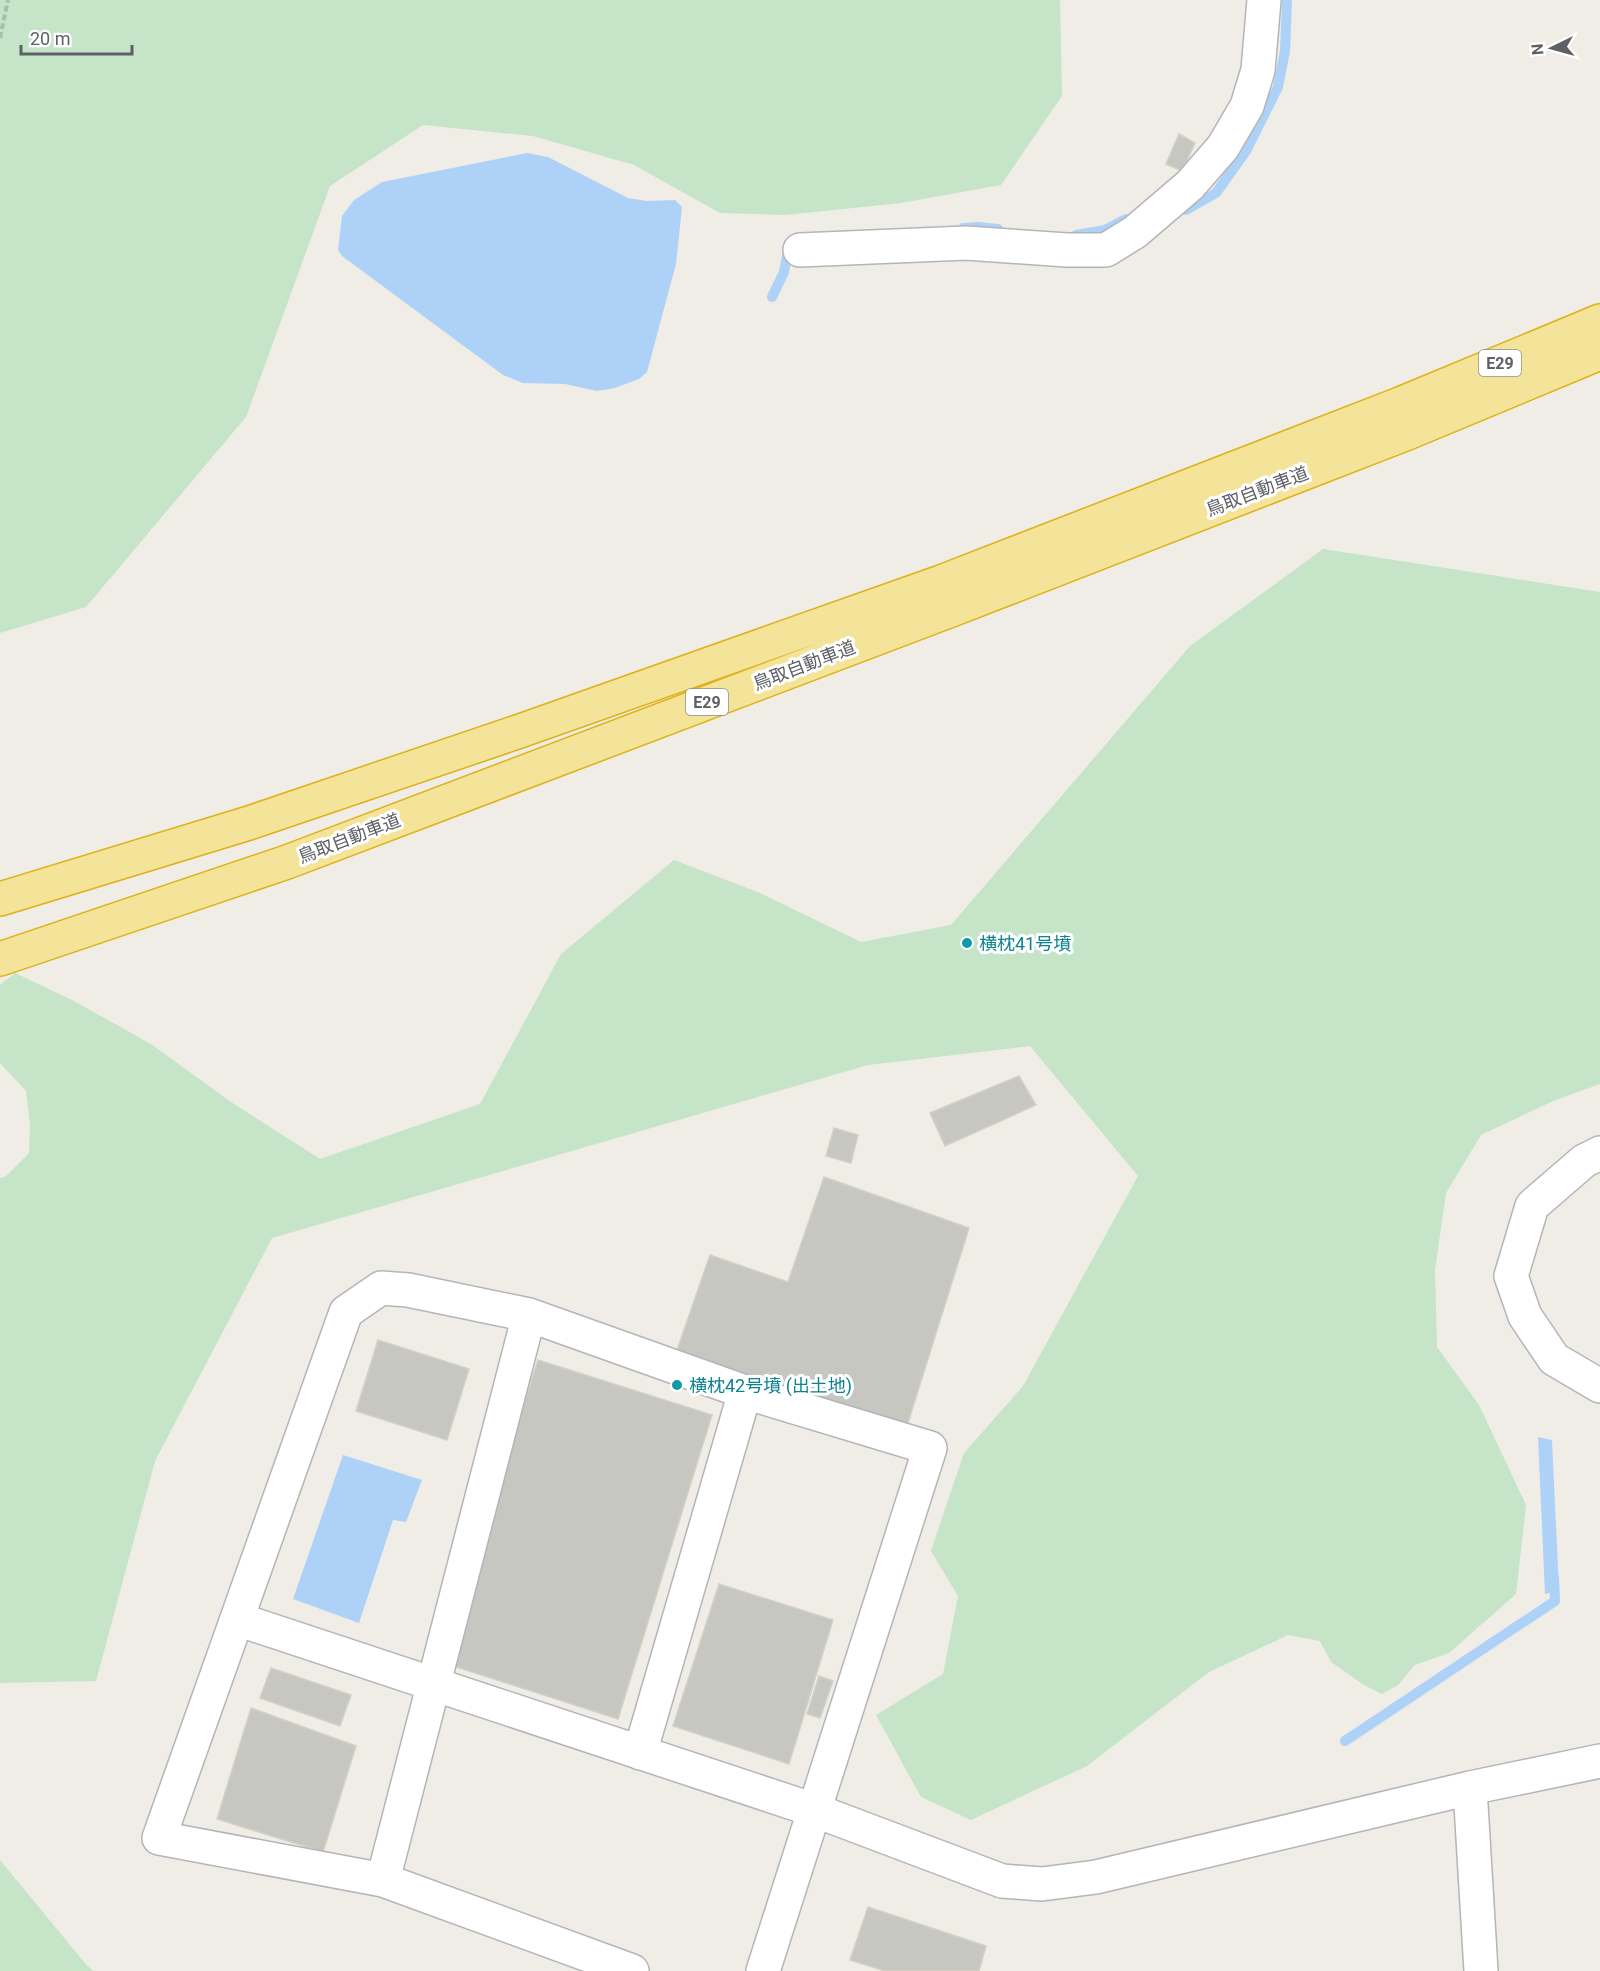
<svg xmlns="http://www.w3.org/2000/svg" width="1600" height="1971" font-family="Roboto,'Noto Sans JP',sans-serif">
<rect width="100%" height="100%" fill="#efede6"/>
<!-- green -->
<path fill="#c5e4c8" d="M 0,0 L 1060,0 L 1062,96 L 1001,185 L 901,203 L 786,215 L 720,213 L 634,165 L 533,136 L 423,125 L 330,186 L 246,417 L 86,607 L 0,633 Z
M 1323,549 L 1600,592 L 1600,1084 L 1553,1101 L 1481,1135 L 1446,1193 L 1435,1270 L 1437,1347 L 1479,1405 L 1526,1505 L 1516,1594 L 1449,1653 L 1415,1665 L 1398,1685 L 1382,1694 L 1364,1685 L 1331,1662 L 1320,1641 L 1288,1635 L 1209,1672 L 1087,1766 L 971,1820 L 921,1797 L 876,1715 L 943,1674 L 958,1596 L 931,1551 L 964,1453 L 1023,1386 L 1138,1176 L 1030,1046 L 868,1065 L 272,1238 L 155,1461 L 96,1681 L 0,1683 L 0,1178 L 5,1177 L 29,1153 L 30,1124 L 26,1091 L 0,1063 L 0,985 L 15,973 L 72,1000 L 151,1044 L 231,1102 L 320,1159 L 480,1104 L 561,954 L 674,860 L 760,893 L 861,942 L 951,925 L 1190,646 Z
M 0,1860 L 84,1962 L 93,1971 L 0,1971 Z"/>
<!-- water -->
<path fill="#aed1f7" d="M 527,153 L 548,157 L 628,198 L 647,201 L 675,200 L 682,207 L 676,264 L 647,372 L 639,379 L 615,388 L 597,391 L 565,384 L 523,383 L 503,375 L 342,256 L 338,250 L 342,216 L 354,200 L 382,182 Z
M 1538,1437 L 1552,1440 L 1559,1590 L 1545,1594 Z
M 343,1455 L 422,1480 L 406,1522 L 393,1520 L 359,1623 L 293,1599 Z"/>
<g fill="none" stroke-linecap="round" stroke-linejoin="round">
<!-- stream -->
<path stroke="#aed1f7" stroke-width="10" d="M 1186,210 L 1216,193 L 1246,151 L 1278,87 L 1285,51 L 1287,0
M 963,228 L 978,227 L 998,229
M 1076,235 L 1105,230 L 1126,219
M 772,297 L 784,272 L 789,246
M 1345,1741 L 1555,1601 L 1554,1577"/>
</g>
<!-- building -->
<path fill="#c7c7c1" stroke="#d3d0c5" stroke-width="1.5" d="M 1179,134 L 1195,143 L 1182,171 L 1166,164 Z
M 1019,1076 L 1036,1105 L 945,1146 L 930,1113 Z
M 834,1128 L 858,1135 L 851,1163 L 826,1156 Z
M 824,1177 L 969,1228 L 907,1426 L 676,1353 L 710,1255 L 788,1282 Z
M 378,1340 L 469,1369 L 447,1440 L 356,1411 Z
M 538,1360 L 712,1415 L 618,1719 L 441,1662 Z
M 719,1584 L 833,1620 L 789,1764 L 673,1726 Z
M 271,1668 L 351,1695 L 340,1726 L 260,1698 Z
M 819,1676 L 833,1681 L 820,1718 L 807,1714 Z
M 251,1708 L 356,1746 L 323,1852 L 217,1819 Z
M 868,1907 L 986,1946 L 979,1971 L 885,1971 L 850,1960 Z"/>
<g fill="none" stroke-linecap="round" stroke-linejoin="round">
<!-- minor casing -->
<g stroke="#b3b5ba" stroke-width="36">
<path id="minor" d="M 800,250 L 966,243 L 1067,250 L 1106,250 L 1135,232 L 1190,185 L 1223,147 L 1247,106 L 1258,70 L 1264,0
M 1600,1153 L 1584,1161 L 1532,1206 L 1511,1276 L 1525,1316 L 1554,1359 L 1600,1386
M 237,1619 L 814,1810 L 1002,1881 L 1042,1884 L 1096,1877 L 1470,1788 L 1600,1761
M 640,1753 L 745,1392
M 1470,1788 L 1481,1971
M 383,1880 L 529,1315
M 632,1971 L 383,1880 L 159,1838 L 346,1312 L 381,1288 L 408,1290 L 529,1315 L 745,1392 L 930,1448 L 763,1971"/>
</g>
<!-- highway casing -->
<g stroke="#dfb116" stroke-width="36">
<path id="highway" d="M 0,899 L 249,823 L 520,731 L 941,582 L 1400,404 L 1600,321
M 0,959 L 287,862 L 954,609 L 1410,432 L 1600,353"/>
</g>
<!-- path -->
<path stroke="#9fc4ac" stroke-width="4" stroke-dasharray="6 3" stroke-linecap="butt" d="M 0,38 L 8,0"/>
<!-- minor -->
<use href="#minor" stroke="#fff" stroke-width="33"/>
<!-- highway -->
<use href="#highway" stroke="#f3e499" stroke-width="33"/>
</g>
<!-- markers -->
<g fill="#0f9aa8" stroke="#fff" stroke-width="2">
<circle cx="967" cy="943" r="6"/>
<circle cx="677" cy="1385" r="6"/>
</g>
<g text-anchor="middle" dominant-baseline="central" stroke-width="6" stroke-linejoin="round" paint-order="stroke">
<!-- shield labels -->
<g fill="#fff" stroke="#8e9093" stroke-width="1.5">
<rect x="1479" y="350" width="42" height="26" rx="4.5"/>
<rect x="686" y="689" width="42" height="26" rx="4.5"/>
</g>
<g font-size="16" font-weight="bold" fill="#5e6065">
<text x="1500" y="363">E29</text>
<text x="707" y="702">E29</text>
</g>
<!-- street labels -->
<g font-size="18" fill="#5e6065" stroke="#fff">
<text transform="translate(1257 491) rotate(-21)">鳥取自動車道</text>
<text transform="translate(804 665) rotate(-21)">鳥取自動車道</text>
<text transform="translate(349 838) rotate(-21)">鳥取自動車道</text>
</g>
<!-- culture labels -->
<g font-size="18" fill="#0d838f" stroke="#fff" text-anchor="start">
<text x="979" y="943">横枕41号墳</text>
<text x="689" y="1385">横枕42号墳 (出土地)</text>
</g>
</g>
<!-- north arrow -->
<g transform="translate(1552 48) rotate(265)" stroke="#ffffff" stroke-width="4.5" paint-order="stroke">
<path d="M0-4.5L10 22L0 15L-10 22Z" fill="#5e6065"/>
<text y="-9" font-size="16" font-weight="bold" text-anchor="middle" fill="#5e6065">N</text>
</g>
<!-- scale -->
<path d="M21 45v9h111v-9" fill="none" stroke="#5e6065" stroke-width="3"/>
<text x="30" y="45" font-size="18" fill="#5e6065" stroke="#ffffff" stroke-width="4.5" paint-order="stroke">20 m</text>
</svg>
